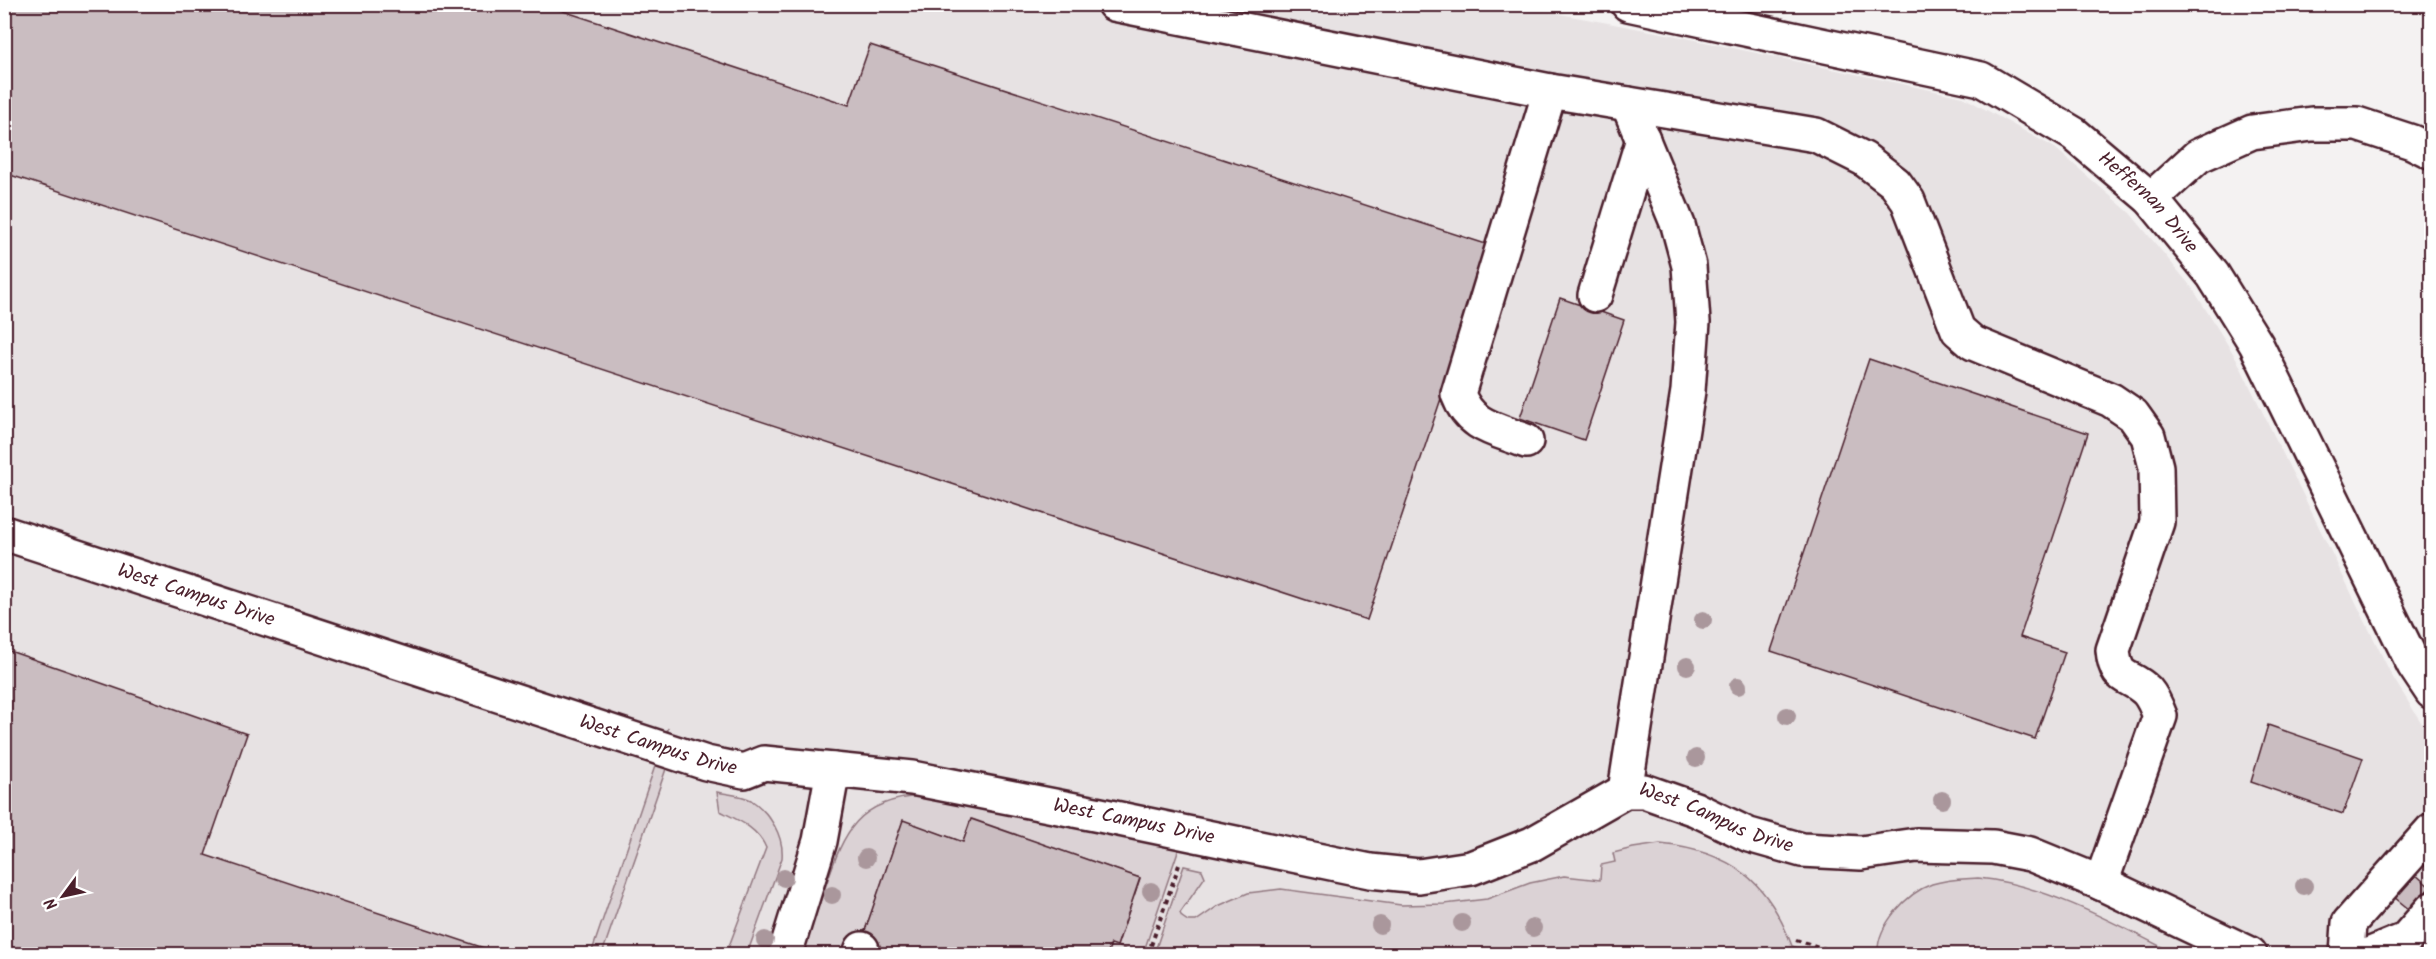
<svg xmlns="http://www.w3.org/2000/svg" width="2436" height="959" font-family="Kalam,sans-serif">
<rect width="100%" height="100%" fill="#f4f2f2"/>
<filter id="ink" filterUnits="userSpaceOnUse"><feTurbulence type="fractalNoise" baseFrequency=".0167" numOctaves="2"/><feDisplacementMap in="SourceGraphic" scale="12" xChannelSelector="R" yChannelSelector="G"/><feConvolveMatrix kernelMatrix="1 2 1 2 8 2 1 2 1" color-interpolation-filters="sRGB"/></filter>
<g filter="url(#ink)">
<!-- built -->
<path fill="#e7e2e3" d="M 5,5 L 1511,5 L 1672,35 L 1963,97 L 2055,148 L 2130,213 L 2193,289 L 2236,358 L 2392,676 L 2431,738 L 2431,954 L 5,954 Z"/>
<!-- green -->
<path fill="#dbd2d5" stroke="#927880" stroke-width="1.5" d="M 668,728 L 668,763 L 602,954 L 591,954 Z
M 717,792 C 727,794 742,795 751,800 C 770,813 784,836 782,858 L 747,954 L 726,954 L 766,848 C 758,828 738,820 720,811 Z
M 921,796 L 1179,848 L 1143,954 L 1137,954 L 1117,946 L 1140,878 L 972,819 L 963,842 L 903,821 L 857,954 L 802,954 C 810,931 818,908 826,885 C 844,831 858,800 921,796 Z
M 1660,844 C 1730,851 1768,880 1792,946 L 1802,949 L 1802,954 L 1154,954 L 1184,866 L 1202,870 L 1205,877 L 1180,913 L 1182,917 L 1188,921 L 1196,921 L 1218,906 L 1248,893 L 1281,889 L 1401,905 L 1444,904 L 1487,899 L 1530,883 L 1564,876 L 1600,880 L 1601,865 L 1615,862 L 1613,853 L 1633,848 Z
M 1978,878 C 2044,884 2117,924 2175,954 L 1878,954 C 1876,926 1907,893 1932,884 C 1947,879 1962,879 1978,878 Z"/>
<!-- building -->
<path fill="#cabdc1" stroke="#4a1f2b" stroke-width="1.5" d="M 4,4 L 542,4 L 849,105 L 870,45 L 1492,246 L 1367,620 L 4,173 Z
M 1560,298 L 1624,320 L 1584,440 L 1520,418 Z
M 1869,359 L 2088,433 L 2020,637 L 2065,652 L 2035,739 L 1771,651 Z
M 4,649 L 247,734 L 205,855 L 502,954 L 4,954 Z
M 2268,725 L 2363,758 L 2343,814 L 2251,782 Z
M 971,819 L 1140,878 L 1117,946 L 1111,944 L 1107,954 L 886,954 L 860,945 L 903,820 L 963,842 Z
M 2415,874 L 2430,887 L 2410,910 L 2394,897 Z"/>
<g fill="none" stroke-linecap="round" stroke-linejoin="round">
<!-- minor casing -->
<g stroke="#4a1f2b" stroke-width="38">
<g id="minor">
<path d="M 1114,4 L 1550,91 L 1816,135 L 1864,159 L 1895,183 L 1908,201 L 1958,330 L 1973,343 L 2111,400 L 2133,415 L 2148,436 L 2156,467 L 2157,522 L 2113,650 C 2116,683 2129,673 2147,691 C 2153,698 2157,708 2160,716 L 2101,883"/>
<path id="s1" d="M 1628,4 L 1981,79 L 2074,134 L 2151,199 L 2213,275 L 2256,344 L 2414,665 L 2432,692"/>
<path d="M 2151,199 L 2198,156 L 2252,132 L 2312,124 L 2357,124 L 2412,142 L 2432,152"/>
<path d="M 1595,295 L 1643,139"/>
<path d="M 1526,441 C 1496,429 1470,427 1458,394 L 1550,91"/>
<path id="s2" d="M 4,533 L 706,763 L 744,771 L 764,763 L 912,778 L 1100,815 L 1370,871 L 1419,876 L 1471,868 L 1532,844 L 1625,791 L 1644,791 L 1695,809 L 1749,835 L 1802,850 L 1861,853 L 1916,845 L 1993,847 L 2030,854 L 2101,883 L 2250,954"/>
<path d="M 1625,791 L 1688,391 L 1693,322 L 1689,266 L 1678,225 L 1628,104"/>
<path d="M 785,954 L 820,841 L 833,770"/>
<path d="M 860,954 L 862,949"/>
<path d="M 2347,954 L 2349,923 L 2432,830"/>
<path d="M 2371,954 L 2405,940 L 2432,909"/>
</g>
</g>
<!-- path -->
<path stroke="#4a1f2b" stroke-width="4" stroke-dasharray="4.5 4.5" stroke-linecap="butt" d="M 1796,940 L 1842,954
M 1108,953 L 1113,954
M 1148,954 L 1179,865"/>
<!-- minor -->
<use href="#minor" stroke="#fff" stroke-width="33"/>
</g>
<!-- trees -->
<g fill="#aa979c">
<circle cx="1703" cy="620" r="9"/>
<circle cx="1687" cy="666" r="9"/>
<circle cx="1738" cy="686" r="9"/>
<circle cx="1787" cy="716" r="9"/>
<circle cx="1696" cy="758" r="9"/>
<circle cx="1942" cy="800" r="9"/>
<circle cx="866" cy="858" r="9"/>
<circle cx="784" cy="878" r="9"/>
<circle cx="2304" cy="886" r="9"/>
<circle cx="1151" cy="891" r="9"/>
<circle cx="832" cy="895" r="9"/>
<circle cx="1462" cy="923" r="9"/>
<circle cx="1380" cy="925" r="9"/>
<circle cx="1533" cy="928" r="9"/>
<circle cx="765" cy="940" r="9"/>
</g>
</g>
<g text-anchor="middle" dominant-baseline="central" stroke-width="6" stroke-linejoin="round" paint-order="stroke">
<!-- street labels -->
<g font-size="20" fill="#4a1f2b" stroke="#fff">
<text stroke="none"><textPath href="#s1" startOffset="570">Heffernan Drive</textPath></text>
<text stroke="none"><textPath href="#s2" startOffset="202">West Campus Drive</textPath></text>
<text stroke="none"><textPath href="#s2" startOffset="688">West Campus Drive</textPath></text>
<text stroke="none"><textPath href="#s2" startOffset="1786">West Campus Drive</textPath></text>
<text stroke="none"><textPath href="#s2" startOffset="1174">West Campus Drive</textPath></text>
</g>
</g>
<!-- margin -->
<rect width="2436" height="959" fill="none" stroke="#fff" stroke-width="24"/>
<rect x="12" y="12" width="2412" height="935" fill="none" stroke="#4a1f2b" stroke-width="2" filter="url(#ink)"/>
<!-- north arrow -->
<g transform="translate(63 896) rotate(237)" stroke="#ffffff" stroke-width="4.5" paint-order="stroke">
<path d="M0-4.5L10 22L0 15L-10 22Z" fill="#4a1f2b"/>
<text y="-9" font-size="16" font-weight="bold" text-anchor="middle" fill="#4a1f2b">N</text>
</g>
</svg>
